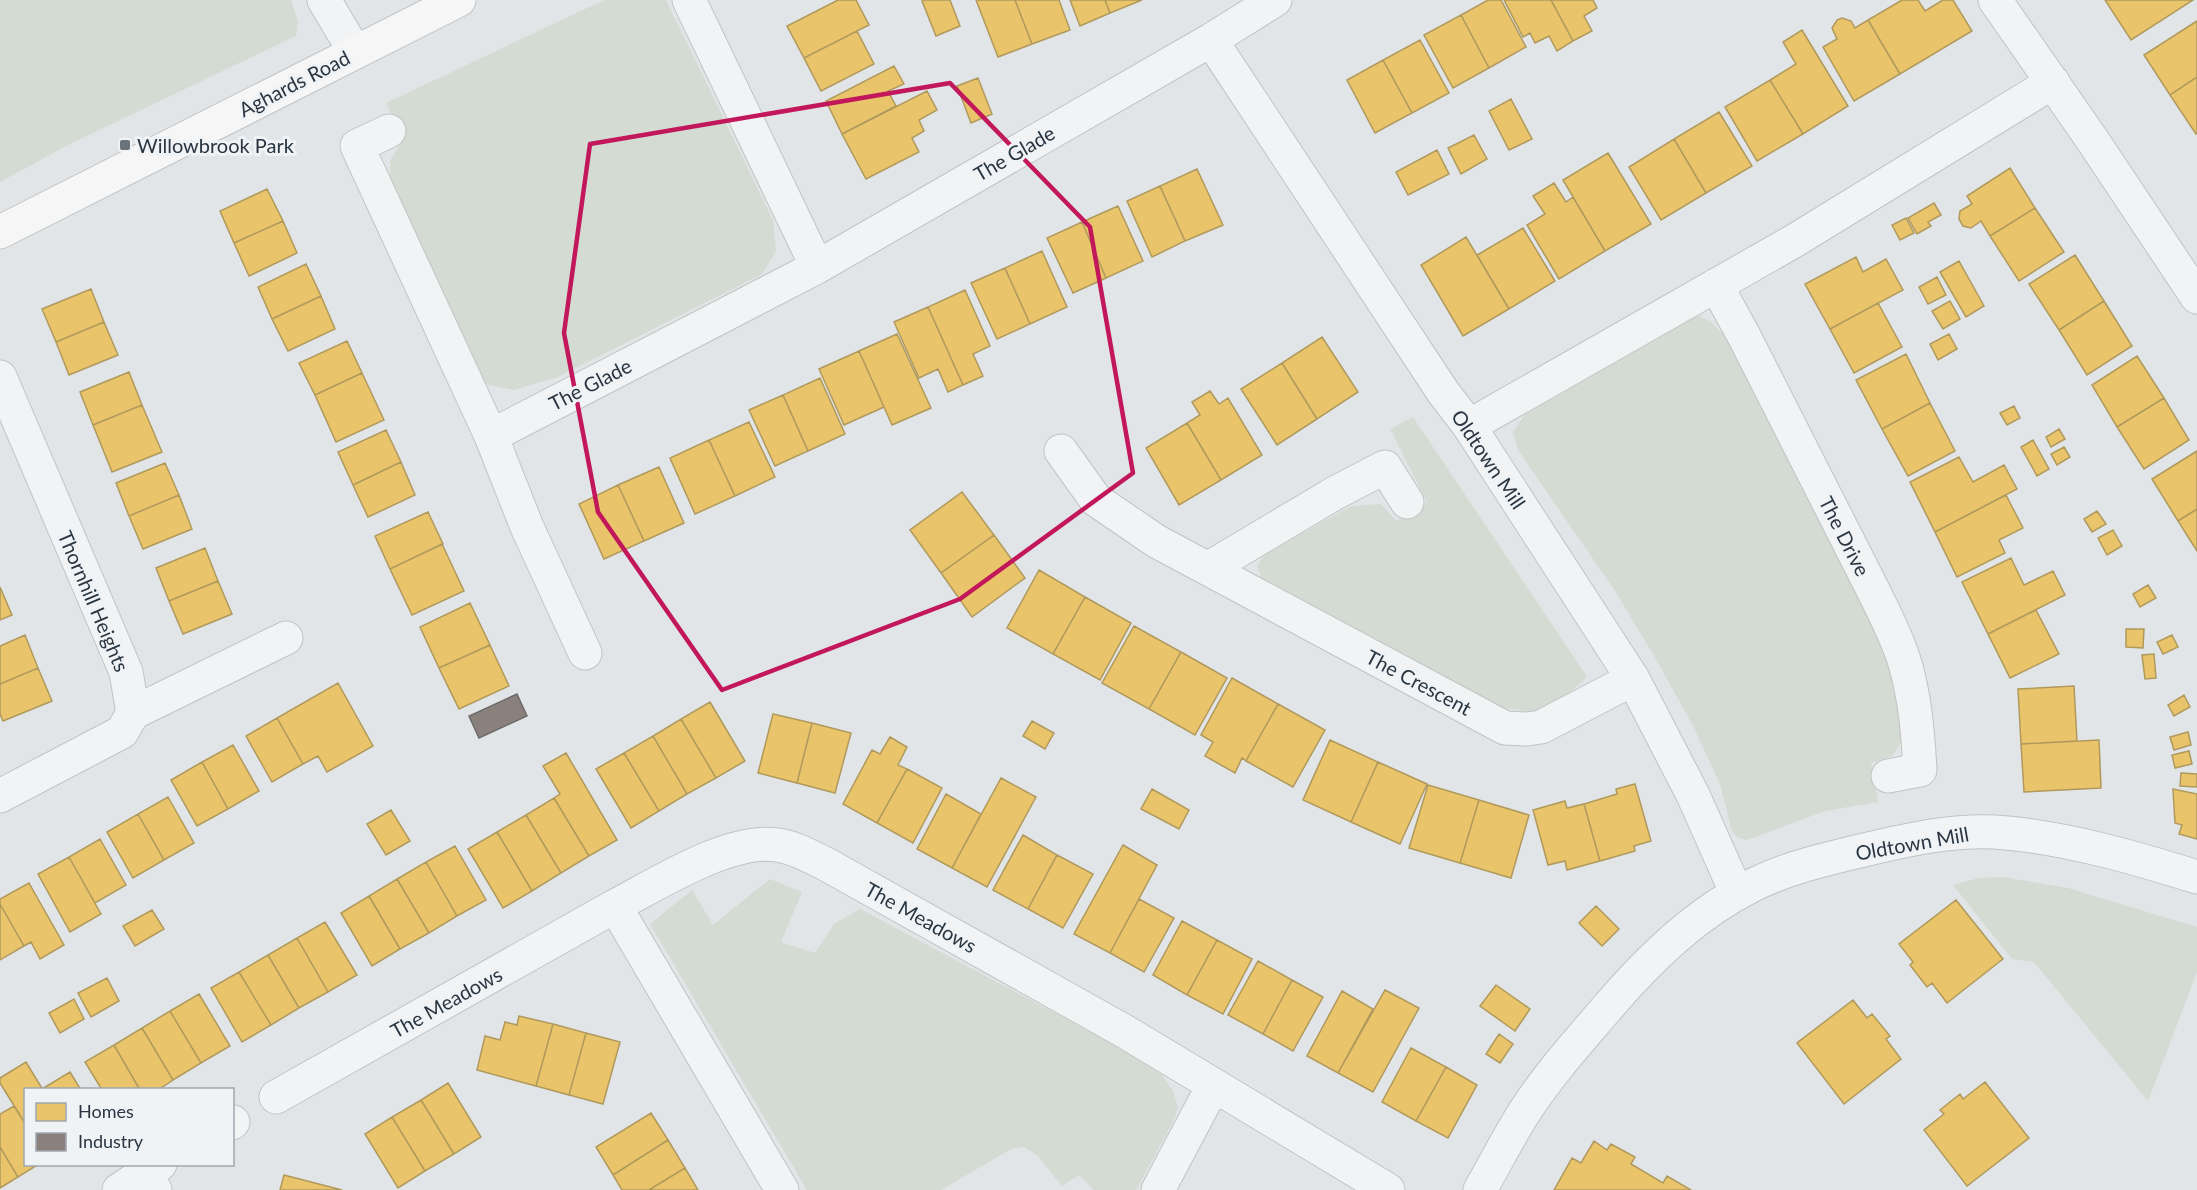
<svg xmlns="http://www.w3.org/2000/svg" width="2197" height="1190" font-family="Lato,sans-serif">
<rect width="100%" height="100%" fill="#e2e5e7"/>
<!-- green -->
<path fill="#d4dbd2" d="M 0,0 L 291,0 L 298,21 L 296,36 L 68,145 L 0,182 Z
M 604,0 L 666,0 L 773,220 L 776,251 L 762,274 L 558,377 L 514,390 L 485,384 L 390,180 L 390,161 L 404,139 L 386,103 Z
M 1699,316 L 1711,322 L 1725,336 L 1870,619 L 1891,669 L 1902,722 L 1901,743 L 1892,756 L 1871,763 L 1878,802 L 1825,811 L 1747,840 L 1739,838 L 1732,832 L 1720,784 L 1693,726 L 1656,659 L 1615,591 L 1518,450 L 1513,432 L 1524,415 L 1686,318 Z
M 1413,417 L 1587,677 L 1558,703 L 1530,712 L 1499,707 L 1262,580 L 1257,566 L 1265,554 L 1351,506 L 1381,504 L 1396,521 L 1427,502 L 1390,429 Z
M 2003,877 L 2068,888 L 2197,927 L 2197,972 L 2148,1101 L 2034,962 L 2012,959 L 1953,885 L 1979,878 Z
M 770,879 L 802,892 L 781,942 L 815,953 L 834,924 L 860,909 L 1113,1044 L 1162,1075 L 1173,1091 L 1178,1107 L 1173,1122 L 1136,1190 L 1094,1190 L 1079,1175 L 1062,1186 L 1037,1155 L 1024,1147 L 1011,1149 L 941,1190 L 807,1190 L 650,924 L 692,890 L 713,925 Z"/>
<!-- homes -->
<path fill="#e9c46a" stroke="#af995d" stroke-width="1.5" d="M 838,0 L 856,0 L 869,25 L 804,58 L 787,26 Z
M 924,0 L 950,0 L 960,26 L 936,36 L 922,1 Z
M 976,0 L 1015,0 L 1032,44 L 998,57 Z
M 1015,0 L 1059,0 L 1070,30 L 1032,44 Z
M 1070,0 L 1105,0 L 1110,13 L 1080,26 Z
M 1105,0 L 1142,0 L 1110,13 Z
M 1488,0 L 1501,0 L 1526,47 L 1489,68 L 1461,15 Z
M 1504,0 L 1551,0 L 1573,41 L 1557,51 L 1549,36 L 1535,43 L 1530,33 L 1523,37 Z
M 1551,0 L 1593,0 L 1597,8 L 1584,16 L 1592,31 L 1573,41 Z
M 1902,0 L 1918,0 L 1925,11 L 1943,0 L 1953,0 L 1972,31 L 1900,74 L 1868,20 Z
M 2105,0 L 2193,0 L 2131,40 Z
M 1461,15 L 1489,68 L 1453,88 L 1424,35 Z
M 1842,18 L 1851,21 L 1855,28 L 1868,20 L 1900,74 L 1854,101 L 1823,47 L 1837,39 L 1832,28 L 1837,20 Z
M 2197,21 L 2197,77 L 2170,95 L 2144,55 Z
M 1802,30 L 1848,106 L 1803,134 L 1770,80 L 1796,64 L 1783,42 Z
M 857,31 L 874,64 L 821,91 L 804,58 Z
M 1420,40 L 1449,93 L 1412,113 L 1383,60 Z
M 1383,60 L 1412,113 L 1375,133 L 1347,80 Z
M 894,66 L 904,84 L 888,91 L 896,106 L 842,134 L 826,101 Z
M 2197,77 L 2197,133 L 2196,134 L 2170,95 Z
M 978,78 L 992,114 L 971,123 L 957,86 Z
M 1770,80 L 1803,134 L 1757,161 L 1725,107 Z
M 927,91 L 937,110 L 919,120 L 924,131 L 912,138 L 919,152 L 866,179 L 842,134 Z
M 1511,99 L 1532,139 L 1509,150 L 1489,111 Z
M 1719,112 L 1752,166 L 1706,193 L 1674,139 Z
M 1474,135 L 1487,159 L 1461,174 L 1448,148 Z
M 1674,139 L 1706,193 L 1661,220 L 1629,167 Z
M 1437,150 L 1449,174 L 1408,195 L 1396,172 Z
M 1608,153 L 1651,224 L 1605,251 L 1563,180 Z
M 2010,168 L 2035,208 L 1990,236 L 1981,221 L 1971,228 L 1963,226 L 1959,219 L 1960,211 L 1972,204 L 1967,196 Z
M 1197,169 L 1223,225 L 1185,241 L 1160,186 Z
M 1554,183 L 1566,202 L 1573,197 L 1605,251 L 1559,279 L 1527,225 L 1545,214 L 1533,196 Z
M 1160,186 L 1185,241 L 1152,257 L 1127,201 Z
M 267,189 L 283,221 L 234,243 L 220,211 Z
M 1934,203 L 1941,215 L 1928,222 L 1931,226 L 1917,234 L 1908,218 Z
M 1118,206 L 1143,261 L 1106,278 L 1082,222 Z
M 2035,208 L 2064,252 L 2019,281 L 1990,236 Z
M 1906,218 L 1914,233 L 1900,240 L 1892,225 Z
M 283,221 L 297,253 L 249,276 L 234,243 Z
M 1082,222 L 1106,278 L 1073,293 L 1047,238 Z
M 1523,228 L 1555,281 L 1509,309 L 1477,255 Z
M 1466,237 L 1509,309 L 1463,336 L 1421,265 Z
M 1042,251 L 1067,307 L 1030,324 L 1005,268 Z
M 2075,255 L 2104,301 L 2059,330 L 2029,284 Z
M 1856,257 L 1863,272 L 1886,259 L 1903,290 L 1830,329 L 1805,284 Z
M 1959,261 L 1984,306 L 1966,317 L 1940,272 Z
M 306,264 L 321,296 L 272,319 L 258,287 Z
M 1005,268 L 1030,324 L 997,339 L 971,283 Z
M 1937,277 L 1946,295 L 1928,304 L 1919,287 Z
M 91,289 L 104,322 L 56,342 L 42,309 Z
M 965,290 L 990,346 L 973,354 L 983,376 L 963,385 L 928,307 Z
M 321,296 L 335,329 L 288,351 L 272,319 Z
M 1950,301 L 1960,319 L 1943,329 L 1932,311 Z
M 2104,301 L 2132,346 L 2087,375 L 2059,330 Z
M 1878,303 L 1902,347 L 1854,373 L 1830,329 Z
M 928,307 L 963,385 L 948,392 L 938,369 L 919,378 L 894,322 Z
M 104,322 L 118,355 L 69,375 L 56,342 Z
M 897,334 L 931,408 L 892,425 L 859,351 Z
M 1949,334 L 1957,349 L 1938,360 L 1930,344 Z
M 1322,337 L 1358,392 L 1317,419 L 1282,363 Z
M 347,341 L 362,373 L 315,395 L 299,363 Z
M 859,351 L 884,407 L 844,425 L 819,369 Z
M 1906,354 L 1930,403 L 1882,429 L 1856,380 Z
M 2137,356 L 2164,398 L 2117,427 L 2092,385 Z
M 1282,363 L 1317,419 L 1277,445 L 1241,389 Z
M 129,372 L 142,405 L 93,425 L 80,392 Z
M 362,373 L 384,420 L 336,442 L 315,395 Z
M 820,378 L 845,434 L 808,451 L 783,395 Z
M 1210,391 L 1219,404 L 1228,398 L 1262,455 L 1221,480 L 1187,423 L 1200,415 L 1192,402 Z
M 783,395 L 808,451 L 775,466 L 749,410 Z
M 2164,398 L 2189,440 L 2144,469 L 2117,427 Z
M 1930,403 L 1955,451 L 1908,476 L 1882,429 Z
M 142,405 L 162,452 L 112,472 L 93,425 Z
M 2014,406 L 2020,418 L 2007,425 L 2000,413 Z
M 749,422 L 775,477 L 735,496 L 709,440 Z
M 1187,423 L 1221,480 L 1179,505 L 1146,448 Z
M 2059,429 L 2065,439 L 2051,447 L 2046,437 Z
M 386,430 L 401,462 L 353,485 L 338,452 Z
M 709,440 L 735,496 L 695,514 L 670,458 Z
M 2033,440 L 2049,469 L 2037,476 L 2021,447 Z
M 2064,447 L 2070,457 L 2057,465 L 2051,454 Z
M 2197,451 L 2197,509 L 2178,521 L 2152,479 Z
M 1959,457 L 1973,482 L 2004,465 L 2017,489 L 1935,532 L 1910,482 Z
M 401,462 L 415,495 L 368,517 L 353,485 Z
M 165,463 L 179,495 L 129,516 L 116,483 Z
M 659,467 L 684,523 L 644,541 L 618,485 Z
M 618,485 L 644,541 L 604,559 L 579,504 Z
M 962,492 L 994,535 L 941,573 L 910,530 Z
M 179,495 L 192,529 L 143,549 L 129,516 Z
M 2006,495 L 2023,528 L 1999,540 L 2005,553 L 1957,577 L 1935,532 Z
M 2197,509 L 2197,551 L 2178,521 Z
M 2097,511 L 2106,524 L 2092,532 L 2084,519 Z
M 428,512 L 443,544 L 390,569 L 375,536 Z
M 2113,530 L 2122,546 L 2107,555 L 2098,538 Z
M 994,535 L 1025,578 L 972,617 L 941,573 Z
M 442,544 L 464,591 L 412,615 L 390,569 Z
M 205,548 L 218,581 L 169,601 L 156,568 Z
M 2011,558 L 2024,585 L 2053,571 L 2065,595 L 1988,634 L 1962,582 Z
M 1039,570 L 1085,597 L 1053,654 L 1007,628 Z
M 218,581 L 232,614 L 183,634 L 169,601 Z
M 2148,585 L 2156,598 L 2140,607 L 2133,594 Z
M 0,587 L 12,615 L 0,620 Z
M 1085,597 L 1131,623 L 1100,680 L 1053,654 Z
M 470,603 L 490,645 L 439,668 L 420,627 Z
M 2036,610 L 2059,654 L 2010,678 L 1988,634 Z
M 1134,626 L 1181,652 L 1149,709 L 1102,683 Z
M 2126,629 L 2144,629 L 2143,648 L 2126,647 Z
M 25,635 L 38,668 L 0,684 L 0,646 Z
M 2172,635 L 2178,647 L 2163,654 L 2157,642 Z
M 490,645 L 509,686 L 459,709 L 439,668 Z
M 1181,652 L 1227,678 L 1195,735 L 1149,709 Z
M 2154,654 L 2156,678 L 2145,679 L 2142,655 Z
M 38,668 L 52,701 L 3,721 L 0,714 L 0,684 Z
M 1232,678 L 1278,704 L 1246,761 L 1242,758 L 1235,773 L 1205,756 L 1213,742 L 1201,735 Z
M 338,683 L 373,746 L 327,772 L 318,756 L 303,764 L 277,718 Z
M 2074,686 L 2077,741 L 2021,744 L 2018,689 Z
M 2184,695 L 2190,707 L 2174,716 L 2168,705 Z
M 710,702 L 745,761 L 716,778 L 681,719 Z
M 1278,704 L 1325,730 L 1293,787 L 1246,761 Z
M 773,714 L 812,723 L 797,783 L 758,773 Z
M 277,718 L 303,764 L 272,782 L 246,736 Z
M 681,719 L 716,778 L 687,794 L 653,736 Z
M 1032,721 L 1054,733 L 1045,749 L 1023,736 Z
M 812,723 L 851,733 L 835,793 L 797,783 Z
M 2188,732 L 2191,745 L 2174,750 L 2170,737 Z
M 653,736 L 687,794 L 659,811 L 624,753 Z
M 890,737 L 907,747 L 898,765 L 907,769 L 877,823 L 843,804 L 872,750 L 880,754 Z
M 1330,740 L 1378,762 L 1351,822 L 1303,800 Z
M 2099,740 L 2101,788 L 2024,792 L 2021,744 Z
M 233,745 L 259,791 L 228,809 L 202,762 Z
M 2189,751 L 2192,764 L 2175,768 L 2172,755 Z
M 566,753 L 617,840 L 589,856 L 554,798 L 560,794 L 543,766 Z
M 624,753 L 659,811 L 631,828 L 596,769 Z
M 202,762 L 228,809 L 197,826 L 171,780 Z
M 1378,762 L 1427,784 L 1400,844 L 1351,822 Z
M 907,769 L 942,788 L 913,843 L 877,823 Z
M 2181,773 L 2197,774 L 2197,787 L 2180,786 Z
M 1001,778 L 1036,797 L 987,887 L 952,868 Z
M 1635,784 L 1651,841 L 1634,846 L 1635,851 L 1600,861 L 1584,804 L 1617,794 L 1616,789 Z
M 1428,785 L 1479,800 L 1460,863 L 1409,848 Z
M 1152,789 L 1189,810 L 1179,829 L 1141,809 Z
M 2173,789 L 2197,794 L 2197,839 L 2179,834 L 2182,825 L 2175,823 Z
M 946,794 L 981,814 L 952,868 L 917,849 Z
M 168,797 L 194,843 L 164,860 L 138,814 Z
M 554,798 L 589,856 L 561,873 L 526,815 Z
M 1479,800 L 1529,815 L 1511,878 L 1460,863 Z
M 1565,801 L 1567,808 L 1584,804 L 1600,861 L 1567,870 L 1565,861 L 1548,865 L 1533,810 Z
M 391,810 L 410,841 L 386,855 L 367,824 Z
M 138,814 L 164,860 L 133,878 L 107,832 Z
M 526,815 L 561,873 L 532,891 L 497,832 Z
M 497,832 L 532,891 L 503,908 L 468,849 Z
M 1023,835 L 1057,855 L 1028,909 L 993,890 Z
M 100,839 L 126,885 L 95,903 L 69,857 Z
M 1123,845 L 1157,865 L 1110,953 L 1074,934 Z
M 455,846 L 486,900 L 457,916 L 426,862 Z
M 1057,855 L 1093,874 L 1063,928 L 1028,909 Z
M 69,857 L 101,914 L 70,932 L 38,874 Z
M 426,862 L 457,916 L 429,933 L 397,879 Z
M 397,879 L 429,933 L 400,949 L 369,896 Z
M 29,883 L 64,945 L 40,959 L 31,942 L 24,946 L 0,904 L 0,899 Z
M 369,896 L 400,949 L 372,966 L 341,913 Z
M 1139,899 L 1174,918 L 1144,972 L 1110,953 Z
M 1956,900 L 2003,959 L 1947,1003 L 1932,983 L 1927,987 L 1910,965 L 1913,962 L 1899,944 Z
M 0,904 L 24,946 L 0,960 Z
M 1596,906 L 1619,929 L 1602,946 L 1579,923 Z
M 152,910 L 164,929 L 135,946 L 123,926 Z
M 1182,921 L 1217,940 L 1187,995 L 1153,975 Z
M 325,922 L 357,975 L 328,992 L 297,938 Z
M 297,938 L 328,992 L 299,1008 L 268,955 Z
M 1217,940 L 1252,959 L 1223,1014 L 1187,995 Z
M 268,955 L 299,1008 L 271,1025 L 239,972 Z
M 1258,961 L 1292,980 L 1263,1034 L 1228,1015 Z
M 239,972 L 271,1025 L 242,1042 L 211,988 Z
M 107,978 L 119,1001 L 91,1017 L 78,993 Z
M 1292,980 L 1323,997 L 1293,1051 L 1263,1034 Z
M 1496,985 L 1530,1009 L 1515,1031 L 1480,1006 Z
M 1385,990 L 1419,1008 L 1373,1092 L 1338,1073 Z
M 1342,991 L 1373,1009 L 1338,1073 L 1307,1056 Z
M 199,994 L 230,1046 L 201,1063 L 170,1011 Z
M 74,999 L 84,1019 L 60,1033 L 49,1013 Z
M 1853,1000 L 1867,1018 L 1872,1014 L 1890,1036 L 1886,1039 L 1901,1059 L 1844,1104 L 1797,1043 Z
M 170,1011 L 201,1063 L 173,1080 L 142,1028 Z
M 519,1016 L 553,1024 L 536,1086 L 477,1070 L 485,1036 L 500,1040 L 505,1022 L 517,1025 Z
M 553,1024 L 586,1033 L 569,1095 L 536,1086 Z
M 142,1028 L 173,1080 L 158,1090 L 140,1090 L 114,1045 Z
M 586,1033 L 620,1042 L 603,1104 L 569,1095 Z
M 1499,1034 L 1513,1044 L 1500,1063 L 1486,1054 Z
M 114,1045 L 140,1090 L 102,1090 L 85,1062 Z
M 1411,1048 L 1446,1067 L 1416,1121 L 1382,1102 Z
M 26,1062 L 43,1090 L 26,1090 L 26,1125 L 0,1083 L 0,1078 Z
M 1446,1067 L 1477,1085 L 1448,1138 L 1416,1121 Z
M 70,1072 L 81,1090 L 43,1090 L 42,1089 Z
M 1985,1082 L 2029,1138 L 1967,1186 L 1924,1130 L 1944,1114 L 1940,1110 L 1960,1094 L 1963,1099 Z
M 448,1083 L 481,1137 L 454,1154 L 421,1100 Z
M 421,1100 L 454,1154 L 425,1171 L 392,1117 Z
M 14,1106 L 26,1125 L 26,1164 L 39,1164 L 18,1177 L 0,1147 L 0,1114 Z
M 651,1113 L 668,1140 L 613,1175 L 596,1147 Z
M 392,1117 L 425,1171 L 398,1188 L 365,1134 Z
M 668,1140 L 685,1168 L 649,1190 L 622,1190 L 613,1175 Z
M 1594,1141 L 1607,1150 L 1611,1144 L 1635,1157 L 1631,1164 L 1663,1183 L 1667,1176 L 1691,1190 L 1554,1190 L 1572,1158 L 1581,1163 Z
M 0,1147 L 18,1177 L 0,1188 Z
M 685,1168 L 698,1190 L 649,1190 Z
M 284,1175 L 342,1190 L 280,1190 Z"/>
<!-- industry -->
<path fill="#8a817c" stroke="#6d6a6a" stroke-width="1.5" d="M 517,694 L 527,716 L 479,738 L 469,716 Z"/>
<g fill="none" stroke-linecap="round" stroke-linejoin="round">
<!-- street casing -->
<g stroke="#c0c3c5" stroke-width="35">
<path id="street" d="M 324,0 L 355,52
M 689,0 L 817,267
M 1995,0 L 2091,138 L 2197,297
M 1211,40 L 1443,392 L 1469,426 L 1633,679 L 1693,795 L 1737,894
M 389,131 L 357,146 L 491,436 L 527,527 L 585,653
M 1716,285 L 1744,336 L 1872,588 C 1884,612 1896,635 1904,660 C 1915,696 1918,733 1920,770 L 1888,776
M 0,377 L 126,672 L 133,713 L 122,732 L 0,796
M 1469,426 L 1794,241 L 2053,82
M 491,436 L 817,267 L 1211,40 L 1275,0
M 1061,451 L 1096,500 L 1156,541 L 1505,728 L 1527,729 L 1541,727 L 1633,679
M 1209,568 L 1335,493 L 1385,467 L 1407,502
M 133,713 L 286,638
M 615,906 C 657,884 729,838 777,845 C 794,847 809,856 824,863 L 1124,1031 L 1388,1190
M 276,1097 L 615,906 L 782,1190
M 232,1123 L 233,1122
M 119,1190 L 145,1173
M 155,1190 L 145,1173 L 160,1164
M 1158,1190 L 1213,1086
M 1480,1190 C 1495,1164 1509,1136 1525,1111 C 1549,1074 1578,1042 1607,1008 C 1649,959 1697,912 1755,884 C 1790,867 1827,859 1864,850 C 1910,839 1959,828 2007,833 C 2071,839 2136,858 2197,877"/>
</g>
<!-- secondary casing -->
<g stroke="#c0c3c5" stroke-width="35">
<path id="secondary" d="M 0,232 L 459,0"/>
</g>
<!-- street -->
<use href="#street" stroke="#f1f3f4" stroke-width="33"/>
<!-- secondary -->
<use href="#secondary" stroke="#f6f6f6" stroke-width="33"/>
</g>
<!-- marked area -->
<path fill="none" stroke="#c2185b" stroke-width="4.5" stroke-linejoin="round" d="M 950,83 L 1090,227 L 1133,473 L 960,599 L 722,690 L 598,512 L 564,333 L 590,144 Z"/>
<!-- markers -->
<rect fill="#6a737a" stroke="#f0f3f6" stroke-width="2" x="119" y="139" width="12" height="12" rx="3"/>
<g text-anchor="middle" dominant-baseline="central" stroke-width="6" stroke-linejoin="round" paint-order="stroke">
<!-- street labels -->
<g font-size="20" fill="#293540" stroke="#f0f3f6">
<text transform="translate(294 83) rotate(-27)">Aghards Road</text>
<text transform="translate(1014 153) rotate(-30)">The Glade</text>
<text transform="translate(590 384) rotate(-27)">The Glade</text>
<text transform="translate(1489 459) rotate(56)">Oldtown Mill</text>
<text transform="translate(1845 536) rotate(63)">The Drive</text>
<text transform="translate(94 601) rotate(67)">Thornhill Heights</text>
<text transform="translate(1419 682) rotate(28)">The Crescent</text>
<text transform="translate(1912 843) rotate(-10)">Oldtown Mill</text>
<text transform="translate(921 917) rotate(29)">The Meadows</text>
<text transform="translate(446 1002) rotate(-29)">The Meadows</text>
</g>
<!-- poi labels -->
<g font-size="20" fill="#293540" stroke="#f0f3f6" text-anchor="start">
<text x="137" y="145">Willowbrook Park</text>
</g>
</g>
<!-- legend -->
<rect x="24" y="1088" width="210" height="78" fill="#f0f3f6" stroke="#a0a7ad" stroke-width="1.5"/>
<rect x="36" y="1103" width="30" height="18" fill="#e9c46a" stroke="#a0a7ad" stroke-width="1.5"/>
<text x="78" y="1118" font-size="18" fill="#293540">Homes</text>
<rect x="36" y="1133" width="30" height="18" fill="#8a817c" stroke="#a0a7ad" stroke-width="1.5"/>
<text x="78" y="1148" font-size="18" fill="#293540">Industry</text>
</svg>
